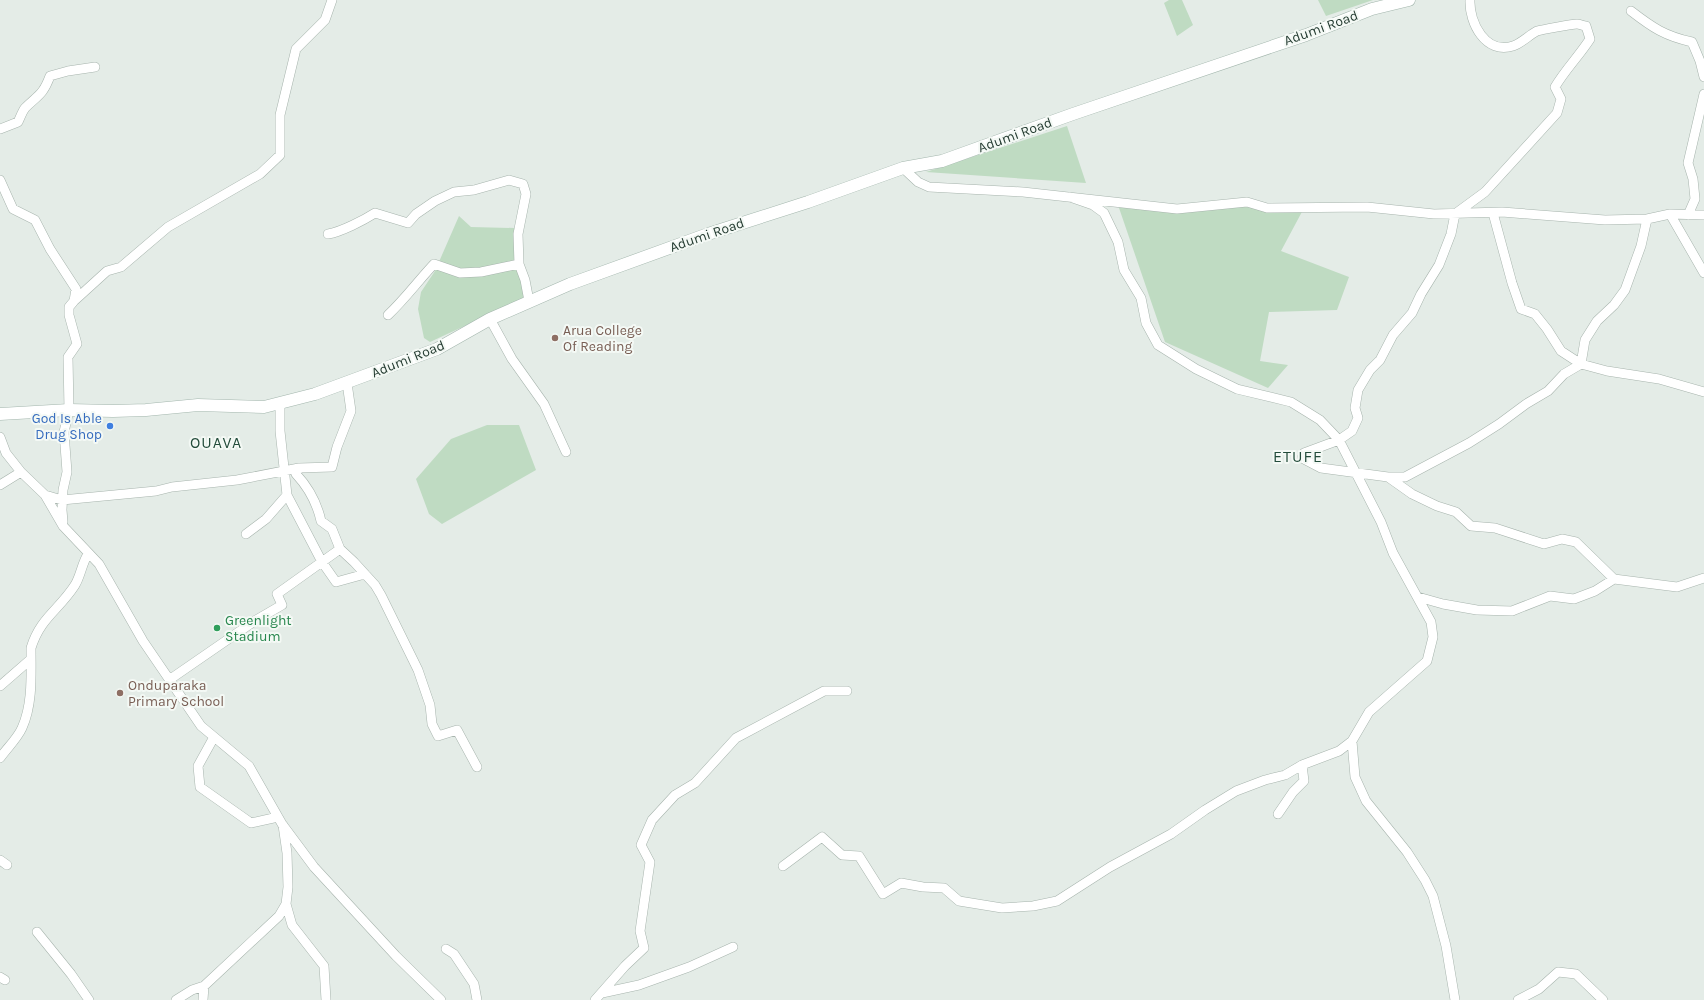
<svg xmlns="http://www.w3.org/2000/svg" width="1704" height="1000" font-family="Karla,sans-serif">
<rect width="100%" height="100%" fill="#e4ece7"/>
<!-- green -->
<path fill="#bfdbc2" d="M 1169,0 L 1182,0 L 1193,25 L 1177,36 L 1164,3 Z
M 1318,0 L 1373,0 L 1326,16 Z
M 1067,126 L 1086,183 L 926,172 Z
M 1118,205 L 1304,208 L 1281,251 L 1349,277 L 1337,310 L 1269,312 L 1260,361 L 1288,365 L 1268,388 L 1165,342 Z
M 459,216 L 471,227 L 515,228 L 515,257 L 527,292 L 523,299 L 430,342 L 424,338 L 418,309 L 421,292 L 435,271 Z
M 487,425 L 519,425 L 536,470 L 442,524 L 429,514 L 416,479 L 451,439 Z"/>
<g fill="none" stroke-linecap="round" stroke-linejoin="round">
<!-- minor casing -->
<g stroke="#a7b4ad" stroke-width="10">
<path id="minor" d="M 1470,0 C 1469,23 1486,55 1513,46 C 1522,43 1529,35 1537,31 C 1541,30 1572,24 1577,24 C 1580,24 1583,26 1586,26 L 1590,39 C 1579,56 1565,70 1555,87 L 1561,99 L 1557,113 L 1485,192 L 1455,214 L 1451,234 L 1439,265 L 1421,294 L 1412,313 L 1393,335 L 1380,360 L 1370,370 L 1358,390 L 1355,408 L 1358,418 L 1352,431 L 1339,440 L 1304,453 L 1302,458 L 1321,468 L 1388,477 L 1412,494 L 1437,506 L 1456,512 L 1471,526 L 1495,528 L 1544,544 L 1562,539 L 1576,542 L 1614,579
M 1631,11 C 1653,28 1665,36 1692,42 L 1700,61 L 1704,77
M 0,129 L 18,122 C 20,118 22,112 25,108 C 38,95 43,95 50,76 L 68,71 L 95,67
M 903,168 L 918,182 L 929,187 L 1023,192 L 1177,209 L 1247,202 L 1267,208 L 1367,207 L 1434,214 L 1502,212 L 1605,220 L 1647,219 L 1670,214 L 1704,215
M 0,180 L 13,209 L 35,220 L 50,249 L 76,289 L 74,301
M 1070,197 L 1093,205 L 1104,213 L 1118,242 L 1124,270 L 1141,298 L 1146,323 L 1158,345 L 1196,369 L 1237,389 L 1291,402 L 1320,420 L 1339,440 L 1381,522 L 1393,553 L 1431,622 L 1433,637 L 1427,661 L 1369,712 L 1352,741 L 1355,777 L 1366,801 L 1407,852 L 1425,880 L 1433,896 L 1446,946 L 1455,1000
M 1493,213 L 1512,283 L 1521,309 L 1535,314 L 1547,329 L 1561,351 L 1581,364 L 1607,371 L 1659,379 L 1704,392
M 1670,214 L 1704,273
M 1688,215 L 1695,199 L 1693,179 L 1688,163 L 1704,94
M 328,234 C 341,232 364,220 375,213 L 408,223 L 416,214 L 435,201 L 454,192 L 474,190 L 509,180 L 523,184 L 526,194 L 518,234 L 519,264 L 525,280 L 529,301
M 388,315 C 405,299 418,281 434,264 L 460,273 L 481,272 L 519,264
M 490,319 L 512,359 L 544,404 L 566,452
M 347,383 L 351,411 L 337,447 L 332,467 L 299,468 L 296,474 C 309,488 317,503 321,521 L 332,529 L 340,549 L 354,562 L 375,585 L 381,595 L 418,670 L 430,705 L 432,724 L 438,736 L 457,730 L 477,767
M 280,403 L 280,431 L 287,495 L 322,562 L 336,582 L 365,574
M 0,437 L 6,453 L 21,472 L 45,495 L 63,526 L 99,564 L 143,641 L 201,726 L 249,766 L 282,824 L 314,867 L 396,956 L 441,1000
M 1388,477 L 1405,477 L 1469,443 L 1499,424 L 1526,404 L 1548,391 L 1564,374 L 1581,364 L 1585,340 L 1597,321 L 1614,305 L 1625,290 L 1641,246 L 1647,219
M 0,485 L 21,472
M 45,495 L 62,500 L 156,491 L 172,487 L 237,480 L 299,468
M 63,522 L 62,510 L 63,490 L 67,472 L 64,432 L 69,410 L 68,357 L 77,344 L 69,315 L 69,307 L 74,301 L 107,271 L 121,267 L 168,227 L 260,174 L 280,155 L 280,115 L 296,49 L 325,20 L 332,0
M 246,534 L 266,519 L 287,495
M 1418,597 L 1443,604 L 1477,610 L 1512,611 L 1550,596 L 1574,599 L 1595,591 L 1614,579 L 1677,587 L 1704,578
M 169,680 L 256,620 L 282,605 L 277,594 L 340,549
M 0,686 L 31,659
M 214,737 L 198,766 L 200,787 L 251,823 L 278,817
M 0,758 C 7,748 17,739 22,728 C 33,704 31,674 31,648 C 40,618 59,610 75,585 C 81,575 82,563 88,554
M 1278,814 L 1293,792 L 1304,781 L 1302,765 L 1339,751 L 1352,741
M 283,825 L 287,853 L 288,887 L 286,904 L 292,925 L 324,966 L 326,1000
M 0,860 L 7,865
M 783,866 L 822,837 L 842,855 L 859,856 L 883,894 L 901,883 L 923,887 L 944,888 L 959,901 L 1002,908 L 1033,906 L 1057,901 L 1110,867 L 1171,834 L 1205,810 L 1236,791 L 1265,780 L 1285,775 L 1302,765
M 37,932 L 71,974 L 89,1000
M 446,949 L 454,954 L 474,984 L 477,1000
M 0,977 L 5,980
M 602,993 L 639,985 L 689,967 L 733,947
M 176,1000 L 192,990 L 204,986 L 279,916 L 286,904
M 203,1000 L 204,986
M 595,1000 L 625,966 L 644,948 L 640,931 L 650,862 L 641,845 L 652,820 L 675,795 L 695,783 L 736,738 L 824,691 L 847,691
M 1518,1000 L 1539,989 L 1558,972 L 1576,974 L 1603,1000"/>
</g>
<!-- secondary casing -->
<g stroke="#a3b6ad" stroke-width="13">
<path id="secondary" d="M 0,414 L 69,410 L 113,411 L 146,410 L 198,405 L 264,407 L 315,394 L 437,349 L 490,319 L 570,284 L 708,234 L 808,202 L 903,168 L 942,161 L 1073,114 L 1306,35 L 1372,9 L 1409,0"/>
</g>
<!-- minor -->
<use href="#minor" stroke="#fff" stroke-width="9"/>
<!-- secondary -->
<use href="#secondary" stroke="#fff" stroke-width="12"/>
</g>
<!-- markers -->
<g fill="#8d6e63" stroke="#f4f9f5" stroke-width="1.5">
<circle cx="555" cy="338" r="4"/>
<circle cx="120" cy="693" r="4"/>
</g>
<circle fill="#3f7fe0" stroke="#f4f9f5" stroke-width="1.5" cx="110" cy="426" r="4"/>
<circle fill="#2e9e5b" stroke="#f4f9f5" stroke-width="1.5" cx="217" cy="628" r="4"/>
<g text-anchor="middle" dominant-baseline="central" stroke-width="4" stroke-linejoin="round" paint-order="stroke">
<!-- street labels -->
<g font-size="14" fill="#253c32" stroke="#f4f9f5">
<text transform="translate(1321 28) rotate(-20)">Adumi Road</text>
<text transform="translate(1015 135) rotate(-20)">Adumi Road</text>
<text transform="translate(707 235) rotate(-19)">Adumi Road</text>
<text transform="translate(408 359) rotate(-22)">Adumi Road</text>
</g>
<!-- education labels -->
<g font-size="14" fill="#785e54" stroke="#f4f9f5" text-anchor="start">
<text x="563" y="330">Arua College<tspan x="563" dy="16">Of Reading</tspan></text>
<text x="128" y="685">Onduparaka<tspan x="128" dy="16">Primary School</tspan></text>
</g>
<!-- shop labels -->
<g font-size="14" fill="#366cbe" stroke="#f4f9f5" text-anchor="end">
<text x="102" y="418">God Is Able<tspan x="102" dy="16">Drug Shop</tspan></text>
</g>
<!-- leisure labels -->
<g font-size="14" fill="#27864d" stroke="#f4f9f5" text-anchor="start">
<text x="225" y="620">Greenlight<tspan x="225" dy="16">Stadium</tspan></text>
</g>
<!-- quarter labels -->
<g font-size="16" letter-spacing="1" fill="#234c3b" stroke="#f4f9f5">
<text x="216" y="442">OUAVA</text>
<text x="1298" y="456">ETUFE</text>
</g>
</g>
</svg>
